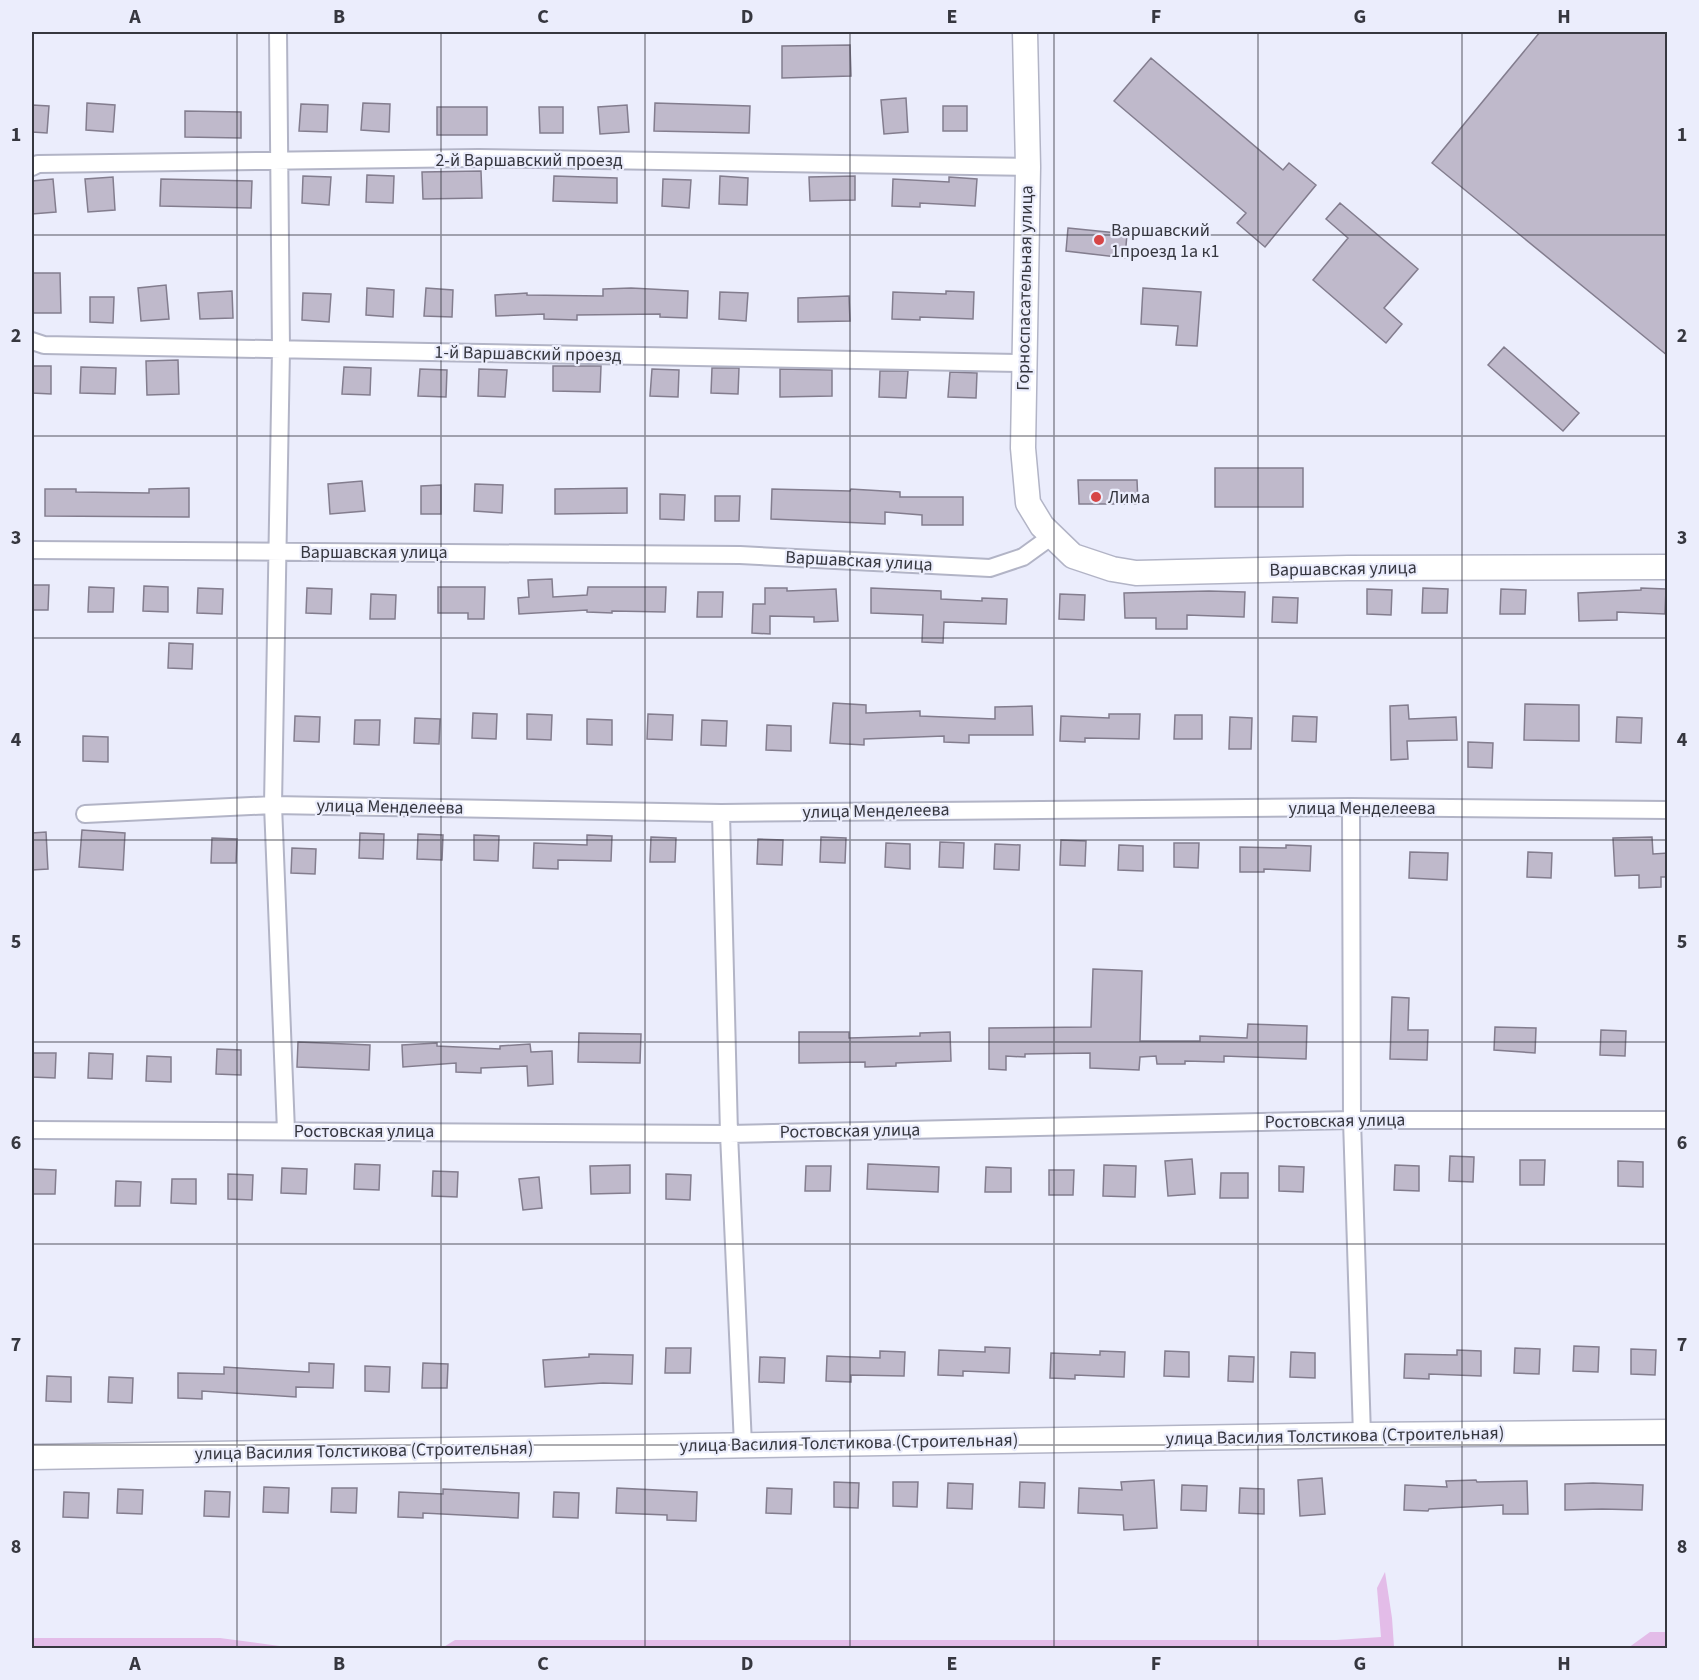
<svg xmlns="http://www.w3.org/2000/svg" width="1699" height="1680" font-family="'Source Sans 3',sans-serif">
<rect width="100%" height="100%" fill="#ebedfc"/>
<!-- green -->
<path fill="#e3bce8" d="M 1385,1572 L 1392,1618 L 1394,1647 L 1549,1646 L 1551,1648 L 442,1648 L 455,1640 L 1336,1640 L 1381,1637 L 1377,1588 Z
M 1650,1632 L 1667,1632 L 1667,1648 L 1628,1648 Z
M 32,1638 L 220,1638 L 294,1648 L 32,1648 Z"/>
<!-- building -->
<path fill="#bfb9cb" stroke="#837d8e" stroke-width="1.5" d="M 1540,32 L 1668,32 L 1668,356 L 1432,163 Z
M 850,45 L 851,76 L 782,78 L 782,46 Z
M 1151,58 L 1283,170 L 1289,163 L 1316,185 L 1265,247 L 1237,223 L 1246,213 L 1114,101 Z
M 906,98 L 908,132 L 884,134 L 881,100 Z
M 87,103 L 115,105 L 113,132 L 86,130 Z
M 363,103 L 390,104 L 389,132 L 361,130 Z
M 655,103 L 750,106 L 749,133 L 654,131 Z
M 301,104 L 328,105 L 327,132 L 299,131 Z
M 32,105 L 49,106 L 47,133 L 32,132 Z
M 627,105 L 629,132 L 600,134 L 598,107 Z
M 943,106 L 967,106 L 967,131 L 943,131 Z
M 437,107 L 487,107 L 487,135 L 437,135 Z
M 539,107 L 563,107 L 563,133 L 540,133 Z
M 185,111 L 241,112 L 241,138 L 185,137 Z
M 481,171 L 482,198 L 423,199 L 422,172 Z
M 367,175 L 394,176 L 393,203 L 366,202 Z
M 303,176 L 331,177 L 329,205 L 302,203 Z
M 554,176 L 617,178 L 617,203 L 553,201 Z
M 720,176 L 748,178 L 747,205 L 719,204 Z
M 855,176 L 855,200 L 810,201 L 809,177 Z
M 113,177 L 115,210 L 88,212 L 85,179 Z
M 949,177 L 977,179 L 975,206 L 920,203 L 920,207 L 892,206 L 893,179 L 949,182 Z
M 53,179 L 56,212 L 32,214 L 32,181 Z
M 161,179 L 252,181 L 251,208 L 160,206 Z
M 663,179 L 691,180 L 689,208 L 662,206 Z
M 1340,203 L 1418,269 L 1384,308 L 1402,324 L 1386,343 L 1313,280 L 1348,238 L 1326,219 Z
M 1068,228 L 1127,234 L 1125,258 L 1066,251 Z
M 32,273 L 60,273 L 61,313 L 32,313 Z
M 166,285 L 169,319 L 141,321 L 138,288 Z
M 367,288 L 394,290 L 393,317 L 366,315 Z
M 426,288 L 453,290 L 452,317 L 424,316 Z
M 631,288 L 688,291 L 687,318 L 660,317 L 660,314 L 577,315 L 577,320 L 544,319 L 544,314 L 496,316 L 495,295 L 527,293 L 527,295 L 603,296 L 603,289 Z
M 1143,288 L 1201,292 L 1197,346 L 1176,345 L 1178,326 L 1141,324 Z
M 232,291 L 233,318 L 200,319 L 198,293 Z
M 946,291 L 974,292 L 973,319 L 920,317 L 920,320 L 892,319 L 893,292 L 946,294 Z
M 720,292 L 748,293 L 746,321 L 719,319 Z
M 303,293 L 331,294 L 329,322 L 302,320 Z
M 849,296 L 850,321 L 798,322 L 798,298 Z
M 90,297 L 114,297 L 113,323 L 90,322 Z
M 1504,347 L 1579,413 L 1563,431 L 1488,365 Z
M 178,360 L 179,394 L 147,395 L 146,361 Z
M 32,366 L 51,366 L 51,394 L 32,393 Z
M 553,366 L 601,366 L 600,392 L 553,391 Z
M 81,367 L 116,368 L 115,394 L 80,393 Z
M 344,367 L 371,368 L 370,395 L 342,394 Z
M 712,368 L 739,368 L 738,394 L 711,393 Z
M 420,369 L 447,370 L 446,397 L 418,396 Z
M 479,369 L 507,370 L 505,397 L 478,396 Z
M 652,369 L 679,370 L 678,397 L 650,396 Z
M 780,369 L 832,370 L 832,396 L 780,397 Z
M 880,371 L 908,371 L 906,398 L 879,397 Z
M 950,372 L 977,373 L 976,398 L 948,397 Z
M 1215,468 L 1303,468 L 1303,507 L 1215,507 Z
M 1078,480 L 1137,480 L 1138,504 L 1079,504 Z
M 362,481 L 365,511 L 330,514 L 328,484 Z
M 475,484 L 503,485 L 502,513 L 474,511 Z
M 441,485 L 441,514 L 421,514 L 421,486 Z
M 189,488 L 189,517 L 45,516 L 45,489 L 76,489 L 76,492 L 149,493 L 149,489 Z
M 627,488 L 627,513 L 555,514 L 555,489 Z
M 772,489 L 850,491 L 851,489 L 900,492 L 900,497 L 963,497 L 963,525 L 922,525 L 922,515 L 885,512 L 885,524 L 771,519 Z
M 660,494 L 685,495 L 684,520 L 660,519 Z
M 715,496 L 740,496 L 739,521 L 715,521 Z
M 552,579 L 553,597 L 587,595 L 588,587 L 666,587 L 665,612 L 612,611 L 612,613 L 587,612 L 587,610 L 519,614 L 518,598 L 529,597 L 528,580 Z
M 32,585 L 49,585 L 48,610 L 32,610 Z
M 144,586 L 168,587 L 168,612 L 143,611 Z
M 89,587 L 114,588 L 113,612 L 88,612 Z
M 438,587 L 485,587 L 484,619 L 468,619 L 468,613 L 438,613 Z
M 198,588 L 223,589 L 222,614 L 197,613 Z
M 307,588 L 332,589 L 331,614 L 306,613 Z
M 765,588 L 787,588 L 787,591 L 836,589 L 838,621 L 814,622 L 814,617 L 770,616 L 770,634 L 752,633 L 753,604 L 765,604 Z
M 871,588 L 941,591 L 941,599 L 982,601 L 982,598 L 1007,599 L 1006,624 L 944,622 L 943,643 L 922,642 L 923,615 L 871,613 Z
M 1423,588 L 1448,589 L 1447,613 L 1422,613 Z
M 1641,588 L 1666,589 L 1665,614 L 1617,612 L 1617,620 L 1579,621 L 1578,593 L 1641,590 Z
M 1367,589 L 1392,590 L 1391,615 L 1367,614 Z
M 1501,589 L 1526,590 L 1525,614 L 1500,614 Z
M 1209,591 L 1245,592 L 1244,617 L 1187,615 L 1187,629 L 1156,629 L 1156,618 L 1125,618 L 1124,593 Z
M 698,592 L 723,592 L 722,617 L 697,617 Z
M 371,594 L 396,595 L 395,619 L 370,619 Z
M 1060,594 L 1085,595 L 1084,620 L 1059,619 Z
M 1273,597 L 1298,598 L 1297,623 L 1272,622 Z
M 169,643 L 193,644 L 192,669 L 168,668 Z
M 833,703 L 866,705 L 866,713 L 920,711 L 920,716 L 995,719 L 995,707 L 1032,706 L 1033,735 L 969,735 L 969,743 L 944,742 L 944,736 L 864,739 L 864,745 L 830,743 Z
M 1525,704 L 1579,705 L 1579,741 L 1524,740 Z
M 1408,705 L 1409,719 L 1456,717 L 1457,740 L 1407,741 L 1408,759 L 1391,760 L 1390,706 Z
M 473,713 L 497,714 L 496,739 L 472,738 Z
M 527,714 L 552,715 L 551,740 L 527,739 Z
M 648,714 L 673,715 L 672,740 L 647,739 Z
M 1109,714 L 1140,714 L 1139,739 L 1085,738 L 1085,742 L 1060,741 L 1061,716 L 1109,718 Z
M 1175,715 L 1202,715 L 1202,739 L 1174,739 Z
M 295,716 L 320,717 L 319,742 L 294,741 Z
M 1293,716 L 1317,717 L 1316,742 L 1292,741 Z
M 1230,717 L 1252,718 L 1251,749 L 1229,749 Z
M 1617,717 L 1642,718 L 1641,743 L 1616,742 Z
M 415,718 L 440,719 L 439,744 L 414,743 Z
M 587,719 L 612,720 L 612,745 L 587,744 Z
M 355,720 L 380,720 L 379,745 L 354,744 Z
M 702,720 L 727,721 L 726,746 L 701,745 Z
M 767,725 L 791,726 L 791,751 L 766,750 Z
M 83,736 L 108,737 L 108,762 L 83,761 Z
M 1468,742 L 1493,743 L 1492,768 L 1468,767 Z
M 82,830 L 125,833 L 123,870 L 79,867 Z
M 46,832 L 48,869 L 32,870 L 32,833 Z
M 360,833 L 384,834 L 383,859 L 359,858 Z
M 418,834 L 443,835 L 442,860 L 417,859 Z
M 474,835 L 499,836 L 498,861 L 474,860 Z
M 587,835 L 612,836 L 611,861 L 558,860 L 558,869 L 533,868 L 534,843 L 587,845 Z
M 651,837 L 676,838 L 675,862 L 650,862 Z
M 821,837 L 846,838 L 845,863 L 820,862 Z
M 1652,837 L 1653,854 L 1668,853 L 1668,877 L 1661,877 L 1661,887 L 1639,888 L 1639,875 L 1615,876 L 1613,838 Z
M 212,838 L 237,839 L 236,863 L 211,863 Z
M 758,839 L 783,840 L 782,865 L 757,864 Z
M 1061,840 L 1086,841 L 1085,866 L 1060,865 Z
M 940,842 L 964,843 L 963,868 L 939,867 Z
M 886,843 L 910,844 L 910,869 L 885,867 Z
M 1174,843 L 1199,843 L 1198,868 L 1174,867 Z
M 995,844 L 1020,845 L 1019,870 L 994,869 Z
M 1119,845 L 1143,846 L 1143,871 L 1118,870 Z
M 1286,845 L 1311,846 L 1310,871 L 1264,869 L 1264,872 L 1240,872 L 1240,847 L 1286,848 Z
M 292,848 L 316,849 L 315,874 L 291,873 Z
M 1410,852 L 1448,853 L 1447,880 L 1409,878 Z
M 1528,852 L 1552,853 L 1551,878 L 1527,877 Z
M 1093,969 L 1142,971 L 1140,1041 L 1200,1041 L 1200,1036 L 1247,1038 L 1248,1024 L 1307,1026 L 1306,1059 L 1224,1056 L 1224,1062 L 1185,1061 L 1185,1064 L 1157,1064 L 1156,1056 L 1140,1057 L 1139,1070 L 1090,1068 L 1090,1053 L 1025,1054 L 1025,1057 L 1006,1056 L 1006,1070 L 989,1069 L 989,1028 L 1091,1027 Z
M 1392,997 L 1409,998 L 1408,1030 L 1428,1030 L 1427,1060 L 1390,1059 Z
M 1495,1027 L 1536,1028 L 1535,1053 L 1494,1050 Z
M 1601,1030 L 1626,1031 L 1625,1056 L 1600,1055 Z
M 799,1032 L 849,1032 L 849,1038 L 920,1036 L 920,1033 L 950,1032 L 951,1061 L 896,1063 L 896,1066 L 865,1067 L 865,1062 L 799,1063 Z
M 579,1033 L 641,1034 L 640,1063 L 578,1062 Z
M 298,1042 L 370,1045 L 369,1070 L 297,1067 Z
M 437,1043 L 437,1046 L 500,1049 L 500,1046 L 530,1044 L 531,1052 L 552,1051 L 553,1084 L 528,1086 L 527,1066 L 481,1068 L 481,1073 L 456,1072 L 456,1063 L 403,1067 L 402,1045 Z
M 217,1049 L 241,1050 L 241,1075 L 216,1074 Z
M 32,1053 L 56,1053 L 55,1078 L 32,1077 Z
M 89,1053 L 113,1054 L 112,1079 L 88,1078 Z
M 147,1056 L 171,1057 L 171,1082 L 146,1081 Z
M 1450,1156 L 1474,1157 L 1473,1182 L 1449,1181 Z
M 1192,1159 L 1195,1194 L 1168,1196 L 1165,1161 Z
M 1520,1160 L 1545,1160 L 1544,1185 L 1520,1185 Z
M 1618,1161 L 1643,1162 L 1643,1187 L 1618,1186 Z
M 355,1164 L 380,1165 L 379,1190 L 354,1189 Z
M 868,1164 L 939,1167 L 938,1192 L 867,1189 Z
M 630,1165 L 630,1193 L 591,1194 L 590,1166 Z
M 1104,1165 L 1136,1166 L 1135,1197 L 1103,1196 Z
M 1395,1165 L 1419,1166 L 1419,1191 L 1394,1190 Z
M 806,1166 L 831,1166 L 830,1191 L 805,1191 Z
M 1279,1166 L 1304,1167 L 1303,1192 L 1279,1191 Z
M 986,1167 L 1011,1168 L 1011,1192 L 985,1192 Z
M 282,1168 L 307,1169 L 306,1194 L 281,1193 Z
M 32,1169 L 56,1170 L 55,1194 L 32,1194 Z
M 1049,1170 L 1074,1170 L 1073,1195 L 1049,1195 Z
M 433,1171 L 458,1172 L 457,1197 L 432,1196 Z
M 1221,1173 L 1248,1173 L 1248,1198 L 1220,1198 Z
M 228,1174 L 253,1175 L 252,1200 L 228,1199 Z
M 666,1174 L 691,1175 L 690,1200 L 666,1199 Z
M 539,1177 L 542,1208 L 523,1210 L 519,1179 Z
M 172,1179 L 196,1179 L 196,1204 L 171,1203 Z
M 116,1181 L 141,1182 L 140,1206 L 115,1206 Z
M 1574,1346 L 1599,1347 L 1598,1372 L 1573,1371 Z
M 985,1347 L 1010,1348 L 1009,1373 L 963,1371 L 963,1376 L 938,1375 L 939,1350 L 985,1352 Z
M 666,1348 L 691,1348 L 690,1373 L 665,1373 Z
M 1515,1348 L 1540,1349 L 1539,1374 L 1514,1373 Z
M 1631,1349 L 1656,1350 L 1655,1375 L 1631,1374 Z
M 1457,1350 L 1481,1351 L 1481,1376 L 1429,1374 L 1429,1379 L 1404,1378 L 1405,1354 L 1457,1355 Z
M 880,1351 L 905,1352 L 904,1376 L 851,1375 L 851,1382 L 826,1381 L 827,1356 L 880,1358 Z
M 1100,1351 L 1125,1352 L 1124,1377 L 1075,1375 L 1075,1379 L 1050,1378 L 1051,1353 L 1100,1355 Z
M 1165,1351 L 1189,1352 L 1189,1377 L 1164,1376 Z
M 1291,1352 L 1315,1353 L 1315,1378 L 1290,1377 Z
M 589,1354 L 633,1355 L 632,1384 L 603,1383 L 545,1387 L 543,1360 L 589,1357 Z
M 1229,1356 L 1254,1357 L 1253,1382 L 1228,1381 Z
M 760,1357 L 785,1358 L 784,1383 L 759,1382 Z
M 309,1363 L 334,1364 L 333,1388 L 296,1387 L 296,1397 L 202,1391 L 202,1399 L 178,1398 L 178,1373 L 224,1374 L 224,1367 L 309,1372 Z
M 423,1363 L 448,1364 L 447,1388 L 422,1388 Z
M 365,1366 L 390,1367 L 389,1392 L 365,1391 Z
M 47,1376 L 71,1377 L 71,1402 L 46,1401 Z
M 109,1377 L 133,1378 L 132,1403 L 108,1402 Z
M 1322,1478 L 1325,1514 L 1300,1516 L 1298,1480 Z
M 1154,1480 L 1157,1528 L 1124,1530 L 1123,1515 L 1078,1513 L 1079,1488 L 1122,1490 L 1121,1482 Z
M 1476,1480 L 1477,1482 L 1527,1481 L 1528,1514 L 1503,1514 L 1503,1505 L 1429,1509 L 1428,1511 L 1404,1510 L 1405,1485 L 1447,1487 L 1446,1481 Z
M 834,1482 L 859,1483 L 858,1508 L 834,1507 Z
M 893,1482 L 918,1482 L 917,1507 L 893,1506 Z
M 1020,1482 L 1045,1483 L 1044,1508 L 1019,1507 Z
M 948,1483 L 973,1484 L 972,1509 L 947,1508 Z
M 1593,1483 L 1643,1485 L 1642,1510 L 1602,1509 L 1565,1510 L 1565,1484 Z
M 1182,1485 L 1207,1486 L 1206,1511 L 1181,1510 Z
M 264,1487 L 289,1488 L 288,1513 L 263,1512 Z
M 332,1488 L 357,1488 L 356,1513 L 331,1512 Z
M 617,1488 L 697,1492 L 696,1521 L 667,1520 L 667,1515 L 616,1513 Z
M 767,1488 L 792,1489 L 791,1514 L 766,1513 Z
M 1240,1488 L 1264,1489 L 1264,1514 L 1239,1513 Z
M 118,1489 L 143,1490 L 142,1514 L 117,1513 Z
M 443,1489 L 519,1493 L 518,1518 L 423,1513 L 423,1518 L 398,1517 L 399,1492 L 443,1494 Z
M 205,1491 L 230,1492 L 229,1517 L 204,1516 Z
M 64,1492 L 89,1493 L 88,1518 L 63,1517 Z
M 554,1492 L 579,1493 L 578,1518 L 553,1517 Z"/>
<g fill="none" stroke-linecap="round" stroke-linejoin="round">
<!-- minor casing -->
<g stroke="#b2b4c6" stroke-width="20">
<path id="minor" d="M 278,32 L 281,349 L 273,805 L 286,1131
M 32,167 L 38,164 L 479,158 L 1028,167
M 32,341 L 44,345 L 1024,363
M 32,550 L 740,555 L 990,568 L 1023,557 L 1052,536
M 1351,807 L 1352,1120 L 1362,1435
M 721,813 L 729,1134 L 743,1445
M 85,814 L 273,805 L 721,813 L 1351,807 L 1668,810
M 32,1130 L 729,1134 L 1352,1120 L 1668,1120"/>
</g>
<!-- secondary casing -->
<g stroke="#b2b4c6" stroke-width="27">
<path id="secondary" d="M 1025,32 L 1028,167 L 1023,448 L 1028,503 L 1042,526 L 1073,556 L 1112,569 L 1136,573 L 1348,568 L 1668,567
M 32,1457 L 1362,1435 L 1668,1432"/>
</g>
<!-- minor -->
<use href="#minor" stroke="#fff" stroke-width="16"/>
<!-- secondary -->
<use href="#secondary" stroke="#fff" stroke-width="24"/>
</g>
<!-- grid -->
<path fill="none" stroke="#36373f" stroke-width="1.5" stroke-opacity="0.55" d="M 237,32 L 237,1648M 441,32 L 441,1648M 645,32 L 645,1648M 850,32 L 850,1648M 1054,32 L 1054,1648M 1258,32 L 1258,1648M 1462,32 L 1462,1648M 32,235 L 1668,235M 32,436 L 1668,436M 32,638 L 1668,638M 32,840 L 1668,840M 32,1042 L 1668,1042M 32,1244 L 1668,1244M 32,1445 L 1668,1445"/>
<!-- markers -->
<g fill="#d64647" stroke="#ebedfc" stroke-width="2">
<circle cx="1099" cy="240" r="6"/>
<circle cx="1096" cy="497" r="6"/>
</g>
<g text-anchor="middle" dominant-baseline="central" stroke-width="4.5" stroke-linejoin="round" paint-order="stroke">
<!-- street labels -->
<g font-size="18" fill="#36373f" stroke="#ebedfc">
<text x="529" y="160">2-й Варшавский проезд</text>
<text transform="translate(1025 288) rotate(-89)">Горноспасательная улица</text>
<text transform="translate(528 354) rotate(1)">1-й Варшавский проезд</text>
<text x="374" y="552">Варшавская улица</text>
<text transform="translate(859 561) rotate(3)">Варшавская улица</text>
<text transform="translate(1343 569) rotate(-1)">Варшавская улица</text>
<text transform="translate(390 807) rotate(1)">улица Менделеева</text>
<text x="1362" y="808">улица Менделеева</text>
<text transform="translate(876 811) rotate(-1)">улица Менделеева</text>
<text transform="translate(1335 1121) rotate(-1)">Ростовская улица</text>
<text x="364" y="1131">Ростовская улица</text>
<text transform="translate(850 1131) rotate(-1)">Ростовская улица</text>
<text transform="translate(1335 1436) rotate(-1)">улица Василия Толстикова (Строительная)</text>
<text transform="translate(849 1443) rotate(-1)">улица Василия Толстикова (Строительная)</text>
<text transform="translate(364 1451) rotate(-1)">улица Василия Толстикова (Строительная)</text>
</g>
<!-- poi labels -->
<g font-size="18" fill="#36373f" stroke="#ebedfc" text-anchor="start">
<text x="1111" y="230">Варшавский<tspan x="1111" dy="21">1проезд 1а к1</tspan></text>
<text x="1108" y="497">Лима</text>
</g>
</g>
<!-- border -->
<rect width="1699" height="1680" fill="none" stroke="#ebedfc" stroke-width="66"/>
<rect x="33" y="33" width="1633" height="1614" fill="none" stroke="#36373f" stroke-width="2"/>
<g font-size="20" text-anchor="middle" font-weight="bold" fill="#36373f">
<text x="135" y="23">A</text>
<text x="339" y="23">B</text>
<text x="543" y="23">C</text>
<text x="747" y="23">D</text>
<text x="952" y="23">E</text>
<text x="1156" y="23">F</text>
<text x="1360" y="23">G</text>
<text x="1564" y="23">H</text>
<text x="16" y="141">1</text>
<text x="1682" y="141">1</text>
<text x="16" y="342">2</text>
<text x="1682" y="342">2</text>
<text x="16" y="544">3</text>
<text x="1682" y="544">3</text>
<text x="16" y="746">4</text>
<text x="1682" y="746">4</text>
<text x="16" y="948">5</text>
<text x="1682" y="948">5</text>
<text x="16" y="1149">6</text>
<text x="1682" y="1149">6</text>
<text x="16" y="1351">7</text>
<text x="1682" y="1351">7</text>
<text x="16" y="1553">8</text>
<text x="1682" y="1553">8</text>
<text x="135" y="1670">A</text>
<text x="339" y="1670">B</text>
<text x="543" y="1670">C</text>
<text x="747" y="1670">D</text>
<text x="952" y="1670">E</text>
<text x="1156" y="1670">F</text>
<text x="1360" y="1670">G</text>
<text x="1564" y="1670">H</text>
</g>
</svg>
